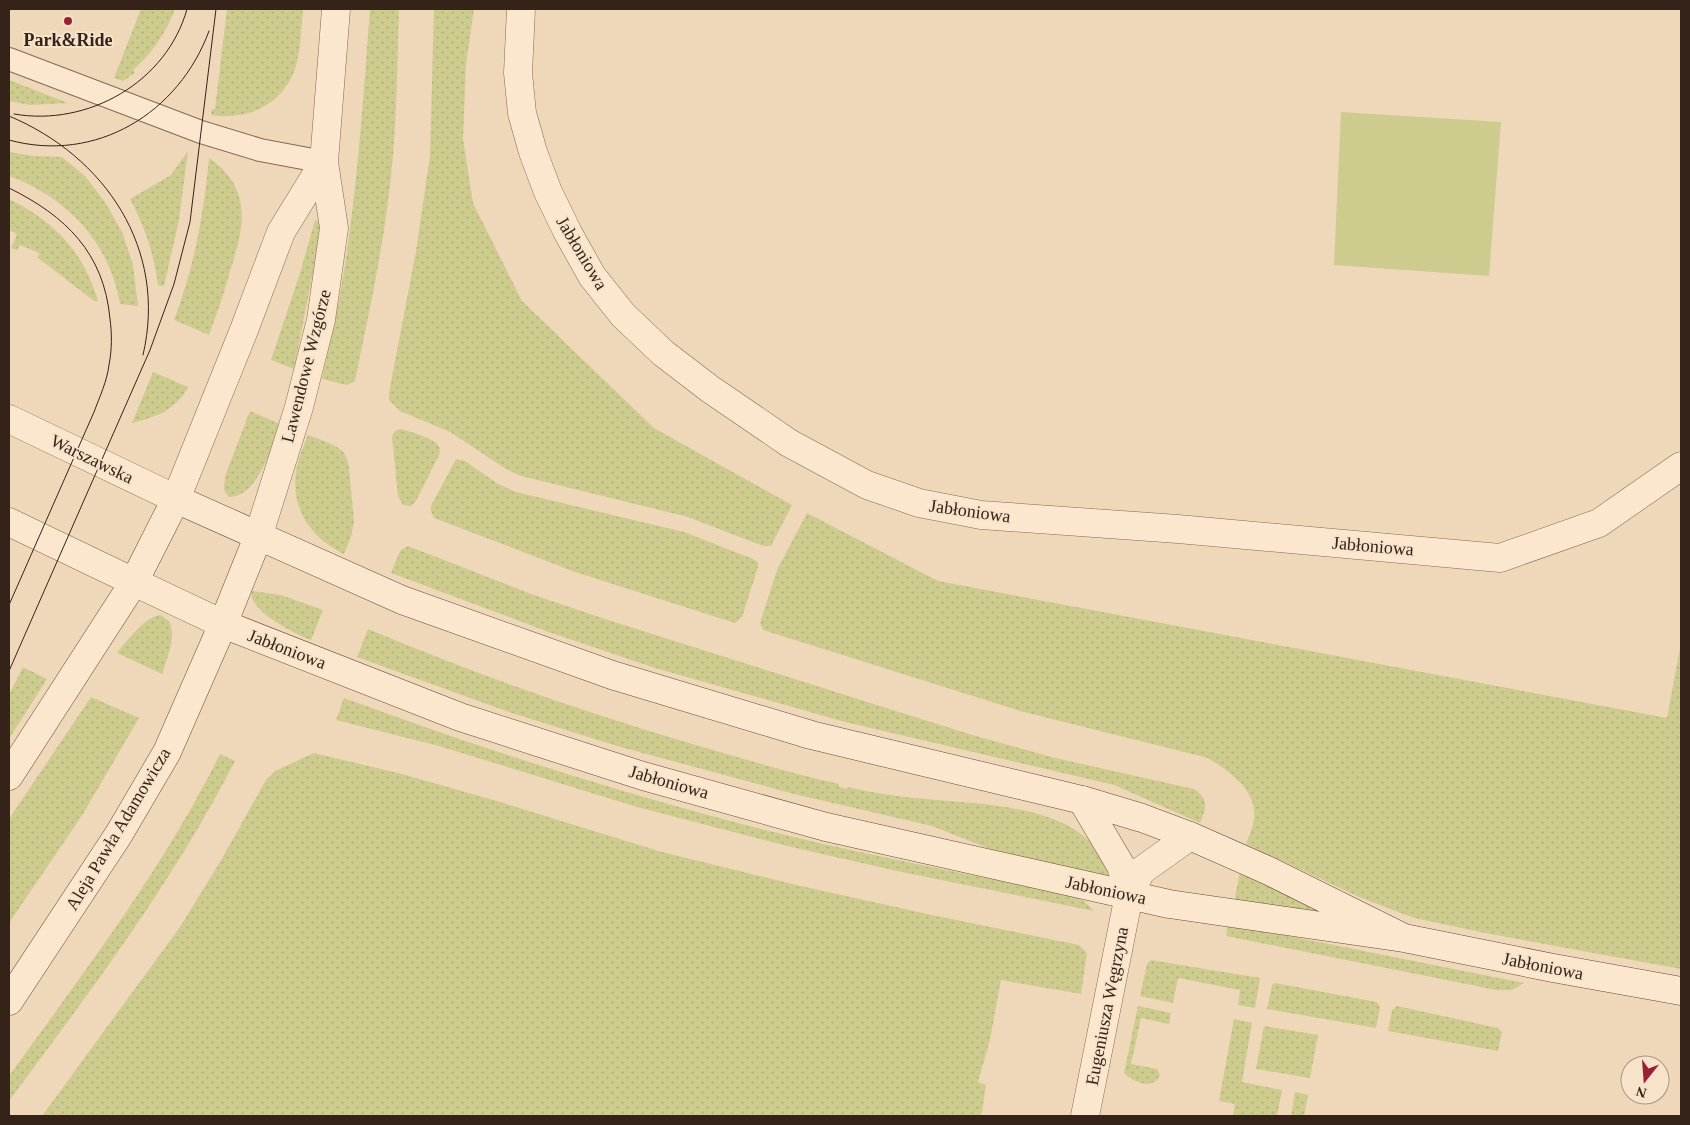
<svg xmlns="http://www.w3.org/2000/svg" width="1690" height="1125" font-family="Georgia,serif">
<defs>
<pattern id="grass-dots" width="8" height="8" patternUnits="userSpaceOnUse" patternTransform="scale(1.25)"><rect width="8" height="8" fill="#cdcc8e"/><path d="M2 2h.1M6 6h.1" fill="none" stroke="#b1af7a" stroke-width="1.8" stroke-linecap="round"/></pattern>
</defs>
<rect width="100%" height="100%" fill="#efd8ba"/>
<!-- grass -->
<path fill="url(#grass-dots)" d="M 141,9 L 175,9 C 166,33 152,53 133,70 L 135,73 L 123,81 L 114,78 Z
M 227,9 L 303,9 C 301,28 301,48 296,66 C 284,104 249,121 211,115 L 212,109 L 215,109 Z
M 370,9 L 399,9 C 397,64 397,120 391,176 C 384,245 369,313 355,381 L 347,385 L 322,379 C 332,334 342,290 348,244 C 359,166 364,87 370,9 Z
M 434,9 L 474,9 L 466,64 L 463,139 L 473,203 L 522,301 L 654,428 L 792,505 L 771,546 L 763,546 L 688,517 L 521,476 L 506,469 L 450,432 L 400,411 L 389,400 L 389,393 L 416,251 L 430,156 Z
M 9,80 L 68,103 L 30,105 L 9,101 Z
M 188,151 L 179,220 L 164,286 L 158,285 C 154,254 145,227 130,199 L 171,175 Z
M 9,152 L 34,156 L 62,157 L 85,176 L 105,202 L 123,234 L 133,265 L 138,306 L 120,304 C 109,242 68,198 9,176 Z
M 209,158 C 252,188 245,225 231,268 C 225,291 217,313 209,335 L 174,320 C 194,268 204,213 209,158 Z
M 9,199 C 55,222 83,251 98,301 L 94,301 L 38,258 L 39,253 L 20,245 L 17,250 L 11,248 L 17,234 L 9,230 Z
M 315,220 L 320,222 L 319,241 L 294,369 L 271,360 L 301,270 Z
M 153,372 L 188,387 C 176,410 156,417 132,423 Z
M 250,411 L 280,424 C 273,445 257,498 229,497 L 224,490 L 225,476 Z
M 400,429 C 409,431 432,438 437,444 C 441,448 440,451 439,455 L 416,501 L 411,506 L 403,505 L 398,496 L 392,436 L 395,431 Z
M 308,435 C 318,439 337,444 344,453 C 347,457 348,463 349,468 L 354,521 L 351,537 L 344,554 C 311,538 291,510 296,472 C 298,459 303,447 308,435 Z
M 456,459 L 465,461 L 498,484 L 516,492 L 684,532 L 753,559 L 758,562 L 758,567 L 742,617 L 735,623 L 575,572 L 434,518 L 431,511 L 431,506 Z
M 807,513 L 938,581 L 1667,718 L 1681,642 L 1681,969 L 1485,933 L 1414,918 L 1359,897 L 1246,844 C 1249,836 1253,827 1254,818 C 1257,790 1229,771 1208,758 L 1020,711 L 763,630 L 760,623 L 777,570 Z
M 408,546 L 534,595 L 608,620 L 969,734 L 1055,758 L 1194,789 C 1210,800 1206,808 1200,823 L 1114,785 L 845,722 L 652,667 L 546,631 L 391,573 L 400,551 Z
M 252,591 L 281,595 L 323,610 L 311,640 C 296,634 246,610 252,591 Z
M 161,615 L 169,621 C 177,636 167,658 162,674 L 117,653 C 126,642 145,616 161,615 Z
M 368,629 C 470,672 575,709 682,741 C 734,756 786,772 839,784 L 839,787 L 847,789 L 848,787 C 874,793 900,797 926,799 C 986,805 1091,804 1110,876 L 1000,853 L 932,826 L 794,794 L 617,746 L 506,711 L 357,657 Z
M 23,667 L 47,679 L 9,739 L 9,695 Z
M 91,697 L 139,718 L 83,814 L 9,923 L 9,819 Z
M 344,698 C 464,742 585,782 708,815 C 827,848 949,870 1070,895 L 1084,901 L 1094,911 L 897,871 L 787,846 L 637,807 L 439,746 L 336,720 Z
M 314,753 L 402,774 L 497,801 L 662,852 L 801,886 L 932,915 L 1079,945 L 1087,953 L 1081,994 L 1001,980 L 990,1040 L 978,1082 L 986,1085 L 982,1112 L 980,1116 L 42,1116 L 180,927 L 220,862 L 266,780 L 275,771 Z
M 220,754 L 235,761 C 173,882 90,992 9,1101 L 9,1076 C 84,972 163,869 220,754 Z
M 1240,871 L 1324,913 L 1234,903 Z
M 1228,924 L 1524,983 L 1512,990 L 1496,990 L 1226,936 Z
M 1151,960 L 1260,978 L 1255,1008 L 1238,1005 L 1240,990 L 1178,978 L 1173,1003 L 1140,996 L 1147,964 Z
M 1275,983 L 1377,1002 L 1380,1007 L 1376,1028 L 1267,1009 L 1272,985 Z
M 1138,1006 L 1171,1013 L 1169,1024 L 1141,1018 L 1131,1064 L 1157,1069 L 1160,1075 C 1153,1091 1133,1082 1124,1073 Z
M 1397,1006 L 1498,1028 L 1502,1032 L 1498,1051 L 1388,1031 L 1392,1010 Z
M 1234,1019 L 1252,1023 L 1242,1082 L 1282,1090 L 1277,1116 L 1233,1116 L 1235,1104 L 1219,1101 Z
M 1264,1026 L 1318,1035 L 1310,1078 L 1256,1069 Z
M 1295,1092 L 1308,1095 L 1304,1116 L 1291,1116 Z"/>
<!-- park -->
<path fill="#cdcc8e" d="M 1341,112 L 1501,122 L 1489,276 L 1334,265 Z"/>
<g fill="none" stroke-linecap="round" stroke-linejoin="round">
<!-- service casing -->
<g stroke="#866854" stroke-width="24">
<path id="service" d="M 9,59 L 201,132 L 260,150 L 324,162"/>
</g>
<!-- minor casing -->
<g stroke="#866854" stroke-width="29">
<path id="minor" d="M 521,9 L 518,73 L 522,113 L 533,152 L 548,192 L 568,233 L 592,276 L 623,315 L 663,353 L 710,389 L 789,443 L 867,485 L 919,503 L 981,515 L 1178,529 L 1500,558 L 1599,523 L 1681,466
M 176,499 L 244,330 L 281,232 L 324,162
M 258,537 L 299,407 L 321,320 L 334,228 L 324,162 L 336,9
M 1082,800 L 1121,866 L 1129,895
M 1085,1116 L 1129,895 L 1141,871 L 1190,836"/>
</g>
<!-- tertiary casing -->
<g stroke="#866854" stroke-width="29">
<path id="tertiary" d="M 9,419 L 176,499
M 9,522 L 134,582"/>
</g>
<!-- secondary casing -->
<g stroke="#684938" stroke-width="29">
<path id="secondary" d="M 134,582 L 223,624 L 460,717 L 643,776 L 826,827 L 1169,904 L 1404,938 L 1553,968 L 1681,991
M 9,776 L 134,582 L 176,499 L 402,600 L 612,675 L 811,735 L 1082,800 L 1142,818 L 1190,836 L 1267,870 L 1404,938
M 9,1001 L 119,834 L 167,752 L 223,624 L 258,537"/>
</g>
<!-- service -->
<use href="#service" stroke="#fae7cd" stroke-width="22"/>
<!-- minor -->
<use href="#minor" stroke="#fae7cd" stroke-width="28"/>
<!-- tertiary -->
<use href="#tertiary" stroke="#fae7cd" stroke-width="28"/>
<!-- secondary -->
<use href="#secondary" stroke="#fae7cd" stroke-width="28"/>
<!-- tram -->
<path stroke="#35231a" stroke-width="1" d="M 14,114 C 88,127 167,82 187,9
M 9,116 C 105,156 168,249 143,355
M 9,140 C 96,164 179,113 209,31
M 9,188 C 66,216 104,253 110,319 C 112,334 112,349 109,365 C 107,381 100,396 94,412 L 9,605
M 9,671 L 150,350 L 174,284 L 190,222 L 216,9"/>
</g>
<!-- markers -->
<circle fill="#982233" stroke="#f7e3ca" stroke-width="2" cx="68" cy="21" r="5"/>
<g text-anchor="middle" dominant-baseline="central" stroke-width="4" stroke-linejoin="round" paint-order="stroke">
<!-- poi labels -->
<g font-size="18" font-weight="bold" fill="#35231a" stroke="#f7e3ca">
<text x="68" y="40">Park&amp;Ride</text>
</g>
<!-- street labels -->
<g font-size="18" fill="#35231a" stroke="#f7e3ca">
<text transform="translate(582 253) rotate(59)">Jabłoniowa</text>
<text transform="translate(306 366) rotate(-76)">Lawendowe Wzgórze</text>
<text transform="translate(92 459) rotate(26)">Warszawska</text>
<text transform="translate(970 511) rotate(8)">Jabłoniowa</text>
<text transform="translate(1373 546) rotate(5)">Jabłoniowa</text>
<text transform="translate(287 649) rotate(21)">Jabłoniowa</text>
<text transform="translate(669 782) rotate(16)">Jabłoniowa</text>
<text transform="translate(118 829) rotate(-59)">Aleja Pawła Adamowicza</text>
<text transform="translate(1106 890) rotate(12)">Jabłoniowa</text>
<text transform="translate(1543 966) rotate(11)">Jabłoniowa</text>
<text transform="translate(1107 1006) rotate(-79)">Eugeniusza Węgrzyna</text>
</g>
</g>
<!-- border -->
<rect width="1690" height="1125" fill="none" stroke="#35231a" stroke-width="20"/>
<!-- north arrow -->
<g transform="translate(1645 1080) rotate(197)"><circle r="24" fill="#f7e3ca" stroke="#a99684"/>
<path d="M0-4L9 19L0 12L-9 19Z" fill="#982233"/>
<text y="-8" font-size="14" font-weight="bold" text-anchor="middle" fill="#35231a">N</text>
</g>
</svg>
